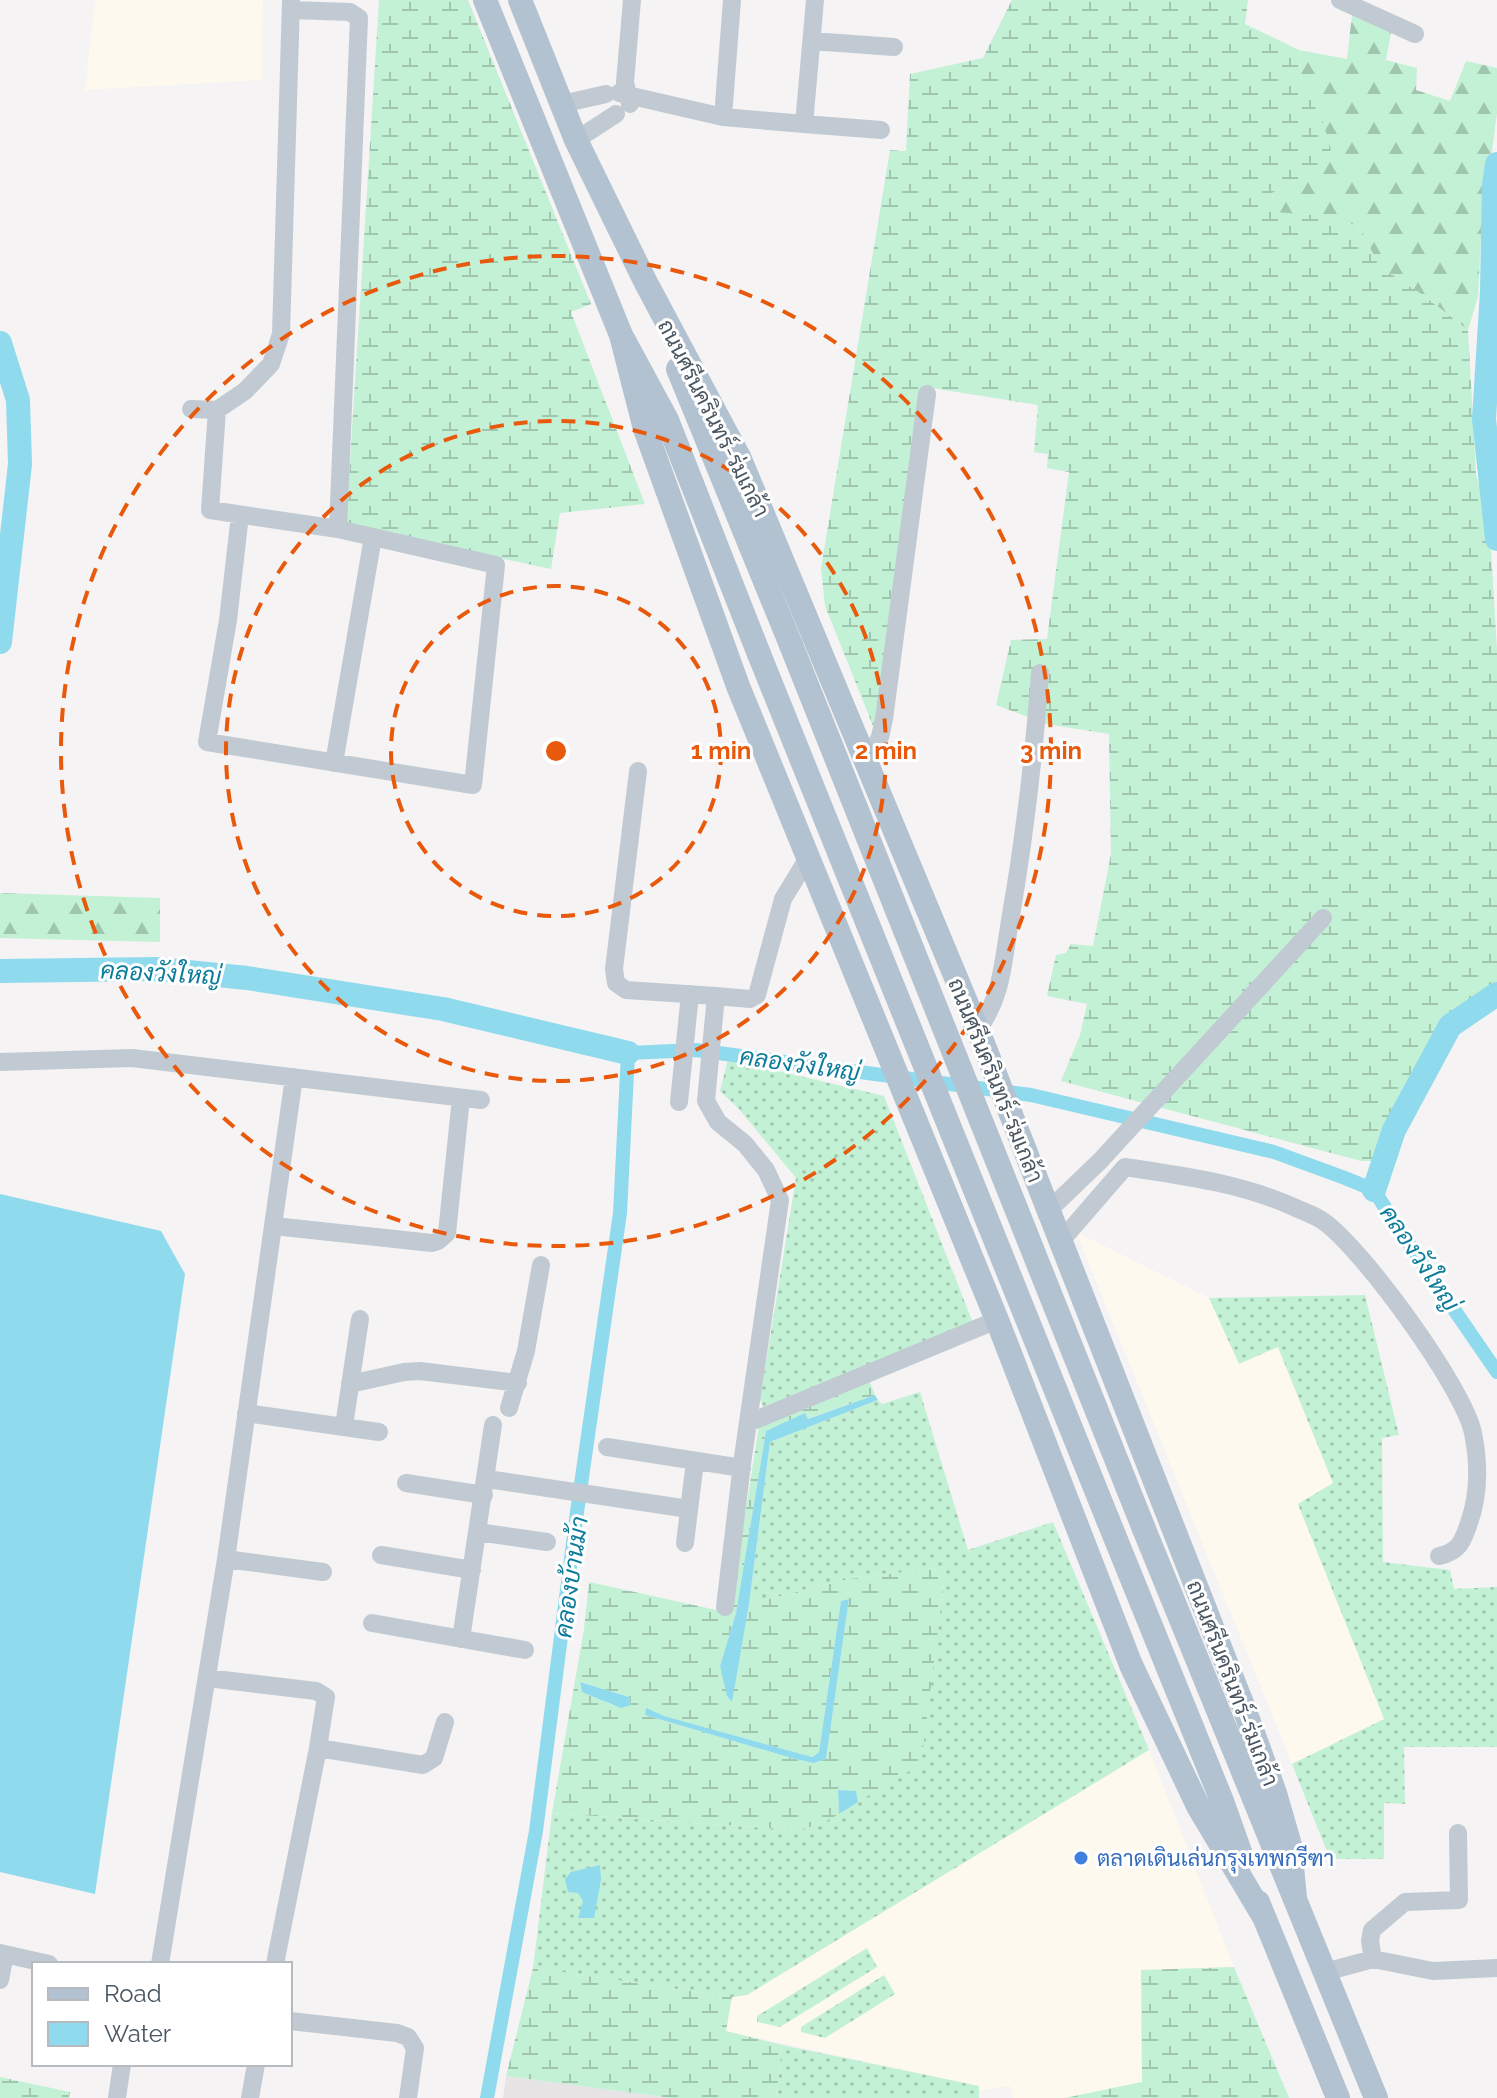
<svg xmlns="http://www.w3.org/2000/svg" width="1497" height="2098" font-family="Raleway,Sarabun,sans-serif">
<defs>
<pattern id="grass-dots" width="8" height="8" patternUnits="userSpaceOnUse" patternTransform="scale(2)"><rect width="8" height="8" fill="#c3f1d5"/><path d="M2 2h.1M6 6h.1" fill="none" stroke="#a0c6b0" stroke-width="1.8" stroke-linecap="round"/></pattern>
<pattern id="forest-firs" width="22" height="20" patternUnits="userSpaceOnUse" patternTransform="scale(2)"><rect width="22" height="20" fill="#c3f1d5"/><path d="M5 1l3.5 6h-7zM16 11l3.5 6h-7z" fill="#a0c6b0"/></pattern>
<pattern id="wetland-marsh" width="20" height="14" patternUnits="userSpaceOnUse" patternTransform="scale(2)"><rect width="20" height="14" fill="#c3f1d5"/><path d="M1 5h8M5 5V1M11 12h8M15 12V8" fill="none" stroke="#a0c6b0"/></pattern>
</defs>
<rect width="100%" height="100%" fill="#f5f3f3"/>
<!-- commercial -->
<path fill="#fdf9ef" d="M 95,0 L 263,0 L 261,80 L 85,90 Z
M 1076,1232 L 1209,1298 L 1239,1363 L 1277,1346 L 1333,1484 L 1298,1504 L 1385,1720 L 1292,1764 Z
M 1149,1750 L 1234,1967 L 1141,1970 L 1142,2082 L 1065,2098 L 1013,2098 L 1010,2086 L 978,2091 L 978,2086 L 726,2031 L 732,1997 L 747,1995 Z"/>
<!-- education -->
<path fill="#e6e4e5" d="M 506,2076 L 670,2098 L 503,2098 Z"/>
<!-- grass -->
<path fill="url(#grass-dots)" d="M 728,1059 L 884,1096 L 973,1323 L 763,1407 L 760,1399 L 796,1178 L 739,1109 L 720,1091 Z
M 1365,1295 L 1399,1435 L 1382,1438 L 1383,1562 L 1450,1570 L 1454,1589 L 1497,1587 L 1497,1747 L 1404,1747 L 1405,1804 L 1384,1803 L 1384,1859 L 1330,1859 L 1292,1764 L 1384,1719 L 1298,1504 L 1333,1483 L 1278,1347 L 1239,1364 L 1209,1298 Z
M 920,1392 L 968,1550 L 1053,1522 L 1149,1750 L 747,1995 L 732,1997 L 533,1968 L 552,1813 L 798,1830 L 819,1825 L 920,1764 L 946,1567 L 849,1579 L 749,1604 L 770,1442 L 878,1400 L 882,1404 Z
M 867,1948 L 877,1967 L 780,2027 L 757,2022 L 757,2016 Z
M 884,1975 L 895,1994 L 825,2038 L 801,2032 L 801,2027 Z
M 782,2045 L 979,2086 L 979,2098 L 776,2098 Z"/>
<!-- forest -->
<path fill="url(#forest-firs)" d="M 1352,15 L 1391,32 L 1386,60 L 1417,68 L 1416,90 L 1450,101 L 1466,61 L 1497,68 L 1497,113 L 1481,236 L 1478,297 L 1468,330 L 1424,296 L 1379,266 L 1359,226 L 1312,215 L 1275,213 L 1272,193 L 1307,175 L 1323,122 L 1302,83 L 1299,50 L 1347,59 Z
M 0,893 L 160,898 L 160,942 L 0,938 Z"/>
<!-- wetland -->
<path fill="url(#wetland-marsh)" fill-rule="evenodd" d="M 379,0 L 468,0 L 591,304 L 571,312 L 645,504 L 560,513 L 551,569 L 346,525 Z
M 1012,0 L 1248,0 L 1245,24 L 1299,50 L 1302,83 L 1323,122 L 1331,150 L 1307,175 L 1272,193 L 1275,212 L 1312,215 L 1359,226 L 1379,266 L 1424,296 L 1468,330 L 1476,475 L 1489,515 L 1497,650 L 1497,982 L 1440,1026 L 1396,1102 L 1372,1161 L 1361,1161 L 1061,1081 L 1080,1035 L 1087,1004 L 1047,996 L 1056,955 L 1066,953 L 1071,944 L 1093,946 L 1111,854 L 1109,734 L 1046,724 L 996,705 L 1011,640 L 1047,639 L 1069,472 L 1047,468 L 1048,454 L 1034,452 L 1038,405 L 932,388 L 875,731 L 825,606 L 821,568 L 890,150 L 906,151 L 910,74 L 983,58 Z
M 869,1380 L 875,1395 L 807,1419 L 805,1414 L 766,1431 L 736,1613 L 720,1666 L 731,1701 L 749,1604 L 849,1579 L 946,1567 L 921,1764 L 858,1802 L 856,1792 L 838,1790 L 839,1814 L 819,1825 L 798,1830 L 552,1813 L 584,1629 L 589,1582 L 730,1613 L 759,1425 ZM 849,1599 L 826,1759 L 814,1763 L 795,1759 L 645,1715 L 646,1709 L 664,1716 L 811,1757 L 819,1752 L 841,1601 ZM 580,1682 L 629,1697 L 631,1705 C 609,1710 595,1695 580,1682 Z
M 1234,1967 L 1289,2098 L 1065,2098 L 1142,2082 L 1141,1970 Z
M 533,1968 L 732,1997 L 726,2031 L 782,2045 L 776,2098 L 670,2098 L 506,2076 Z
M 0,2077 L 70,2092 L 69,2098 L 0,2098 Z"/>
<!-- water -->
<path fill="#90daee" d="M 0,1194 L 161,1231 L 185,1274 L 95,1894 L 0,1872 Z
M 875,1395 L 878,1400 L 770,1442 L 749,1604 L 732,1702 L 727,1696 L 720,1666 L 736,1613 L 766,1431 L 805,1413 L 808,1419 Z
M 849,1599 L 826,1759 L 814,1763 L 795,1759 L 645,1715 L 646,1708 L 664,1716 L 812,1757 L 819,1752 L 841,1601 Z
M 580,1682 L 629,1697 L 631,1705 L 621,1708 L 582,1692 Z
M 838,1790 L 856,1791 L 858,1802 L 839,1814 Z
M 600,1865 L 601,1880 L 594,1918 L 578,1918 L 583,1901 L 578,1893 L 568,1892 L 565,1879 L 571,1872 Z"/>
<g fill="none" stroke-linecap="round" stroke-linejoin="round">
<!-- canal -->
<path stroke="#90daee" stroke-width="14" d="M 487,2098 L 536,1831 L 577,1512 L 620,1213 L 628,1053 L 696,1050 L 1031,1095 L 1274,1152 L 1345,1178 L 1374,1190 L 1396,1225 L 1497,1372"/>
<!-- river -->
<path stroke="#90daee" stroke-width="24" d="M 1497,164 L 1494,185 L 1492,291 L 1484,419 L 1497,539
M 0,343 L 18,400 L 20,464 L 0,642
M 0,971 L 158,969 L 247,978 L 443,1009 L 628,1053
M 1374,1190 L 1394,1130 L 1450,1026 L 1497,994"/>
<!-- minor -->
<path stroke="#c1cad2" stroke-width="18" d="M 815,0 L 804,124 L 881,130
M 1340,0 L 1415,34
M 291,10 L 350,12 L 359,18 L 338,529
M 812,41 L 894,47
M 619,93 L 723,117 L 732,0
M 562,104 L 606,94
M 630,104 L 625,82 L 632,0
M 723,117 L 804,124
M 576,140 L 616,114
M 191,409 L 217,410 L 245,391 L 271,364 L 281,334 L 291,2
M 217,410 L 210,510 L 338,529 L 496,565 L 473,785 L 207,742 L 228,620 L 240,515
M 867,761 L 880,737 L 884,719 L 927,394
M 334,763 L 373,537
M 638,771 L 614,969 L 616,983 L 626,990 L 716,996
M 977,1030 C 1001,1001 1003,963 1009,927 C 1024,842 1034,758 1040,673
M 0,1062 L 132,1058 L 481,1100
M 679,1102 L 690,994
M 1049,1210 L 1100,1161 L 1323,918
M 274,1226 L 432,1243 L 438,1241 L 447,1233 L 461,1098
M 1060,1242 L 1125,1167 C 1184,1176 1241,1183 1296,1208 C 1305,1212 1316,1216 1323,1221 C 1362,1248 1464,1388 1473,1433 C 1479,1463 1479,1495 1469,1523 C 1463,1541 1459,1552 1439,1556
M 350,1384 L 404,1372 L 420,1371 L 518,1383
M 509,1408 L 526,1351 L 541,1265
M 246,1413 L 379,1432
M 748,1423 L 997,1320
M 344,1426 L 360,1319
M 607,1447 L 742,1468
M 487,1479 L 689,1509
M 406,1483 L 484,1495
M 478,1532 L 547,1542
M 685,1543 L 695,1461
M 381,1555 L 472,1570
M 226,1559 L 323,1572
M 725,1607 L 742,1464 L 780,1200 L 766,1170 L 745,1144 L 718,1122 L 706,1101 L 715,1006 L 716,996 L 750,999 L 757,995 L 783,899 L 808,858
M 372,1623 L 525,1650
M 461,1639 L 493,1425
M 207,1678 L 316,1691 L 326,1697 L 318,1748 L 275,1964
M 318,1748 L 423,1765 L 434,1758 L 445,1722
M 0,1953 L 49,1964
M 1373,1959 L 1370,1941 L 1372,1930 L 1405,1902 L 1459,1900 L 1458,1833
M 160,1964 L 226,1559 L 294,1077
M 1325,1972 L 1373,1959 L 1433,1971 L 1497,1968
M 0,1980 L 5,1954
M 290,2021 L 397,2033 L 408,2037 L 415,2048 L 408,2098
M 117,2098 L 122,2064
M 250,2098 L 256,2064"/>
<!-- major -->
<path stroke="#b3c2d1" stroke-width="24" d="M 485,0 L 621,335 L 667,420 L 759,654
M 520,0 L 576,140 L 645,281 L 740,459 L 979,1033 L 1245,1711 L 1275,1793 L 1290,1845 L 1295,1898
M 621,335 L 645,429 L 738,686 L 997,1320 L 1131,1665 L 1198,1806 L 1264,1917
M 678,369 L 791,645
M 1108,1520 L 1222,1801 L 1243,1860
M 1144,1529 L 1376,2098
M 1258,1902 L 1338,2098"/>
<!-- major-bridge -->
<path stroke="#b3c2d1" stroke-width="24" d="M 791,645 L 1144,1529
M 759,654 L 1108,1520"/>
</g>
<!-- distance rings -->
<g fill="none" stroke="#e8590c" stroke-width="4" stroke-dasharray="14 10">
<circle cx="556" cy="751" r="165"/>
<circle cx="556" cy="751" r="330"/>
<circle cx="556" cy="751" r="495"/>
</g>
<!-- markers -->
<circle fill="#3f7fe0" stroke="#fff" stroke-width="3" cx="1081" cy="1858" r="8"/>
<g text-anchor="middle" dominant-baseline="central" stroke-width="6" stroke-linejoin="round" paint-order="stroke">
<!-- street labels -->
<g font-size="22" fill="#4a5661" stroke="#fff">
<text transform="translate(714 418) rotate(63)">ถนนศรีนครินทร์-ร่มเกล้า</text>
<text transform="translate(996 1080) rotate(68)">ถนนศรีนครินทร์-ร่มเกล้า</text>
<text transform="translate(1233 1683) rotate(69)">ถนนศรีนครินทร์-ร่มเกล้า</text>
</g>
<!-- shop labels -->
<g font-size="22" fill="#366cbe" stroke="#fff" text-anchor="start">
<text x="1097" y="1858">ตลาดเดินเล่นกรุงเทพกรีฑา</text>
</g>
<!-- water labels -->
<g font-size="24" font-style="italic" fill="#0c7c9b" stroke="#fff">
<text transform="translate(161 973) rotate(3)">คลองวังใหญ่</text>
<text transform="translate(800 1064) rotate(8)">คลองวังใหญ่</text>
<text transform="translate(1420 1258) rotate(56)">คลองวังใหญ่</text>
<text transform="translate(571 1577) rotate(-82)">คลองบ้านม้า</text>
</g>
</g>
<circle cx="556" cy="751" r="12" fill="#e8590c" stroke="#fff" stroke-width="4"/>
<g font-size="24" text-anchor="middle" font-weight="bold" fill="#e8590c" stroke="#fff" stroke-width="6" stroke-linejoin="round" paint-order="stroke">
<text x="721" y="759">1 min</text>
<text x="886" y="759">2 min</text>
<text x="1051" y="759">3 min</text>
</g>
<!-- legend -->
<rect x="32" y="1962" width="260" height="104" fill="#ffffff" stroke="#b7bbc0" stroke-width="2"/>
<rect x="48" y="1988" width="40" height="12" fill="#b3c2d1" stroke="#b7bbc0" stroke-width="2"/>
<text x="104" y="2002" font-size="24" fill="#4a5661">Road</text>
<rect x="48" y="2022" width="40" height="24" fill="#90daee" stroke="#b7bbc0" stroke-width="2"/>
<text x="104" y="2042" font-size="24" fill="#4a5661">Water</text>
</svg>
